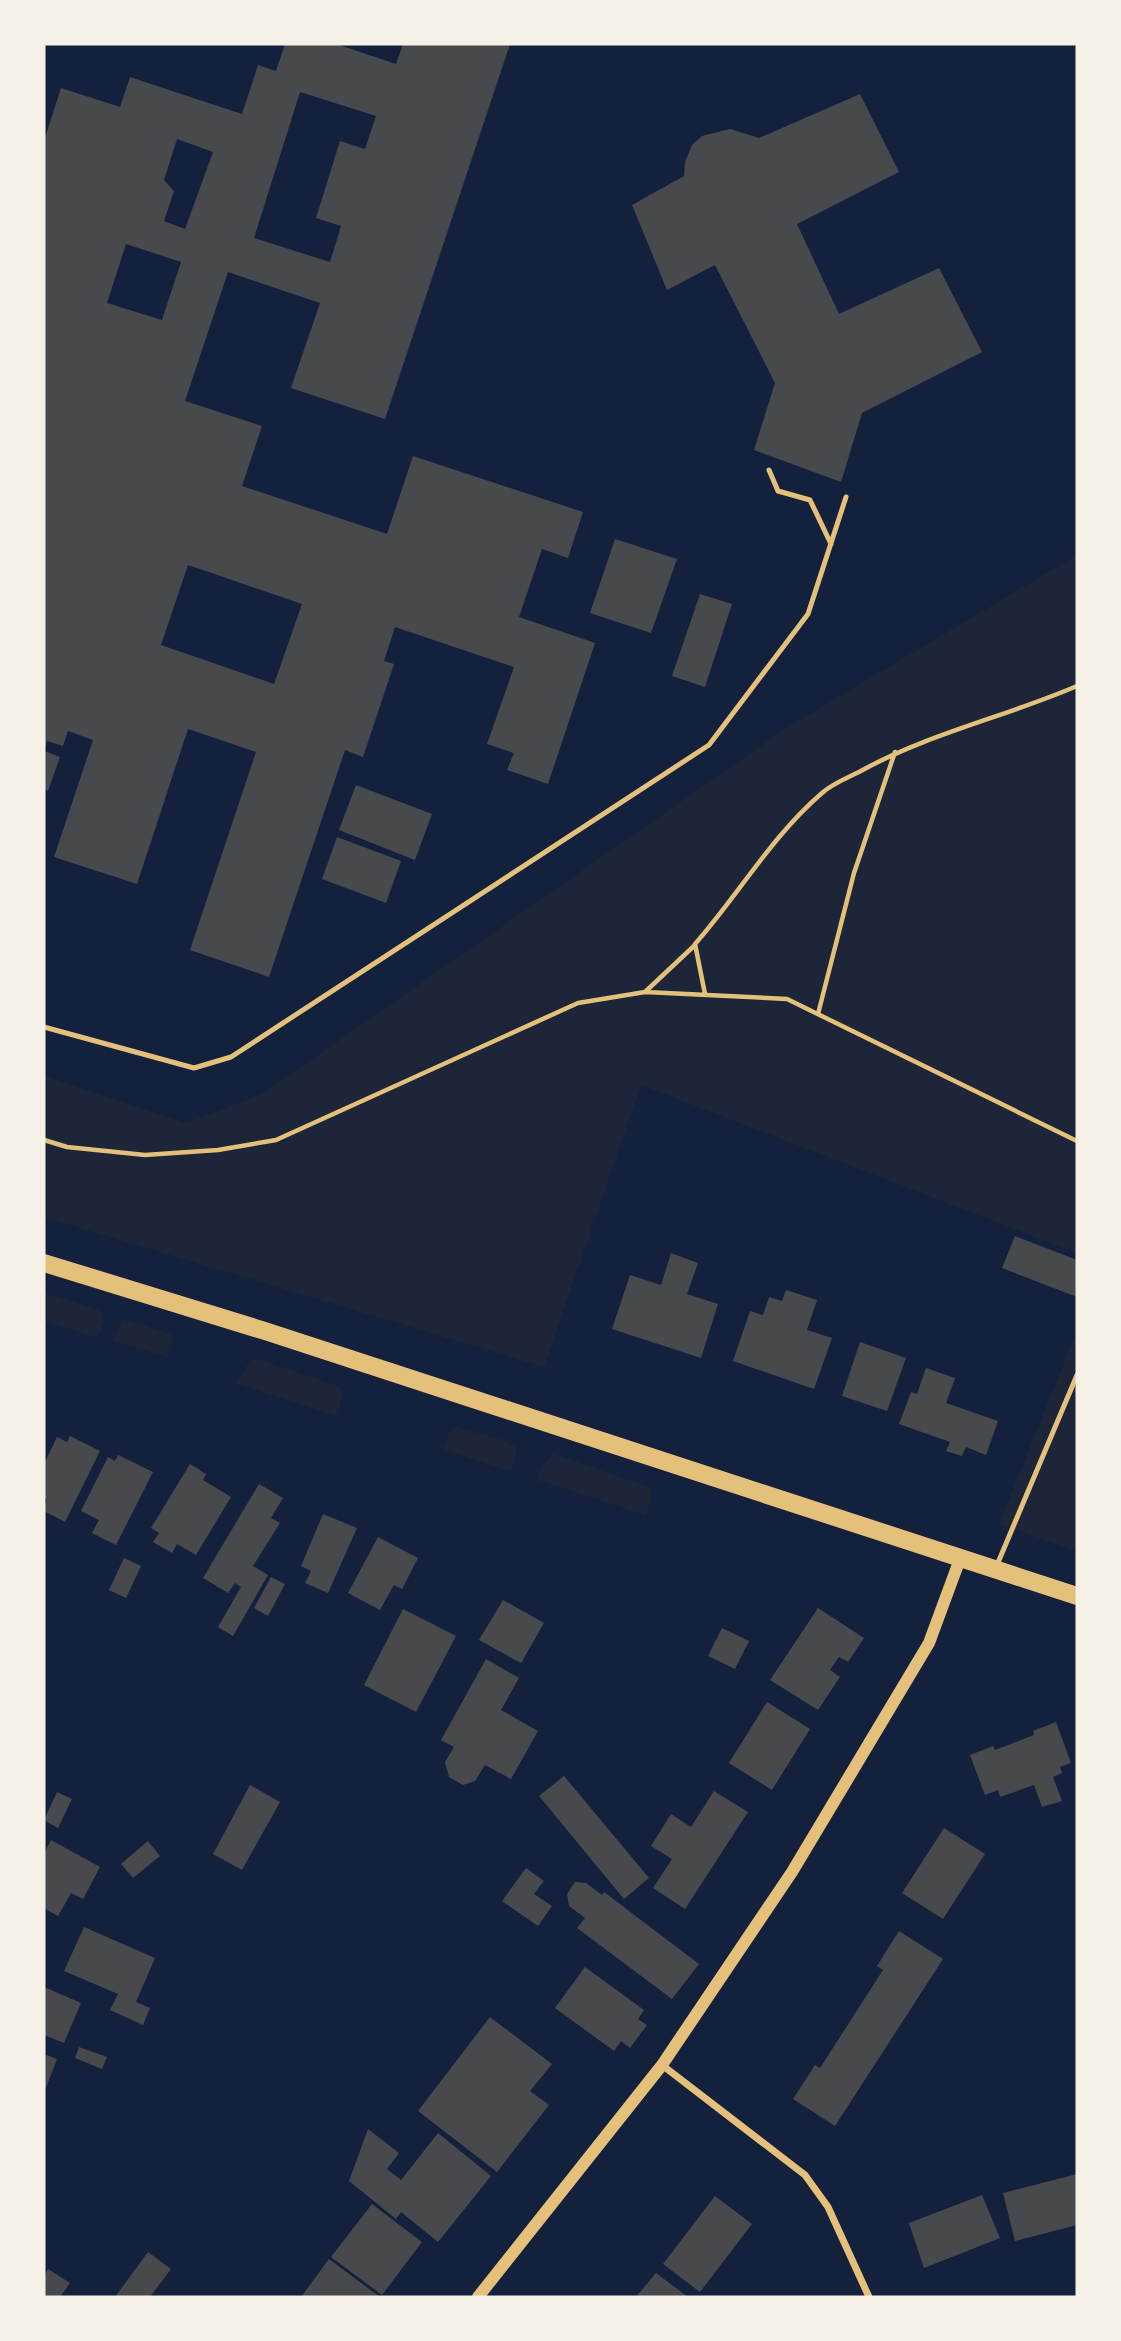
<svg xmlns="http://www.w3.org/2000/svg" width="1121" height="2341" font-family="'Source Serif 4',serif">
<rect width="100%" height="100%" fill="#14213d"/>
<!-- green -->
<path fill="#1d2539" d="M 1077,555 L 1077,1253 L 641,1085 L 544,1367 L 44,1217 L 44,1076 L 186,1123 L 262,1094 L 788,727 Z
M 44,1293 L 100,1310 L 104,1322 L 98,1338 L 44,1321 Z
M 122,1319 L 171,1334 L 173,1341 L 168,1357 L 113,1341 Z
M 1077,1331 L 1077,1551 L 999,1524 Z
M 258,1359 L 338,1386 L 342,1391 L 338,1416 L 237,1384 L 250,1360 Z
M 456,1427 L 503,1440 L 516,1447 L 516,1459 L 511,1471 L 443,1450 L 449,1433 Z
M 553,1454 L 650,1487 L 652,1498 L 646,1515 L 538,1480 L 542,1466 Z"/>
<!-- building -->
<path fill="#48494c" fill-rule="evenodd" d="M 285,44 L 336,44 L 396,64 L 403,44 L 510,44 L 385,419 L 291,388 L 320,303 L 228,272 L 185,401 L 262,426 L 242,486 L 387,534 L 413,456 L 583,512 L 568,558 L 542,549 L 519,617 L 595,643 L 548,784 L 507,770 L 514,753 L 487,744 L 514,667 L 395,627 L 384,661 L 394,664 L 363,757 L 345,750 L 269,977 L 190,950 L 256,752 L 188,729 L 137,884 L 54,857 L 93,740 L 68,731 L 63,746 L 47,741 L 44,751 L 44,141 L 61,88 L 120,107 L 130,77 L 242,114 L 258,65 L 276,71 ZM 300,92 L 376,116 L 365,149 L 340,141 L 316,218 L 341,226 L 330,262 L 254,238 ZM 177,139 L 213,152 L 185,229 L 164,221 L 174,191 L 164,180 ZM 126,244 L 181,262 L 162,320 L 107,303 ZM 188,565 L 302,604 L 274,684 L 161,645 Z
M 860,94 L 899,172 L 797,224 L 839,314 L 939,268 L 982,352 L 862,413 L 841,482 L 754,450 L 775,383 L 715,265 L 667,290 L 632,205 L 684,176 L 685,162 L 692,145 L 702,136 L 730,129 L 759,138 Z
M 615,539 L 677,559 L 651,633 L 590,613 Z
M 700,594 L 732,604 L 705,687 L 672,676 Z
M 44,751 L 60,757 L 48,791 L 44,789 Z
M 356,785 L 432,814 L 415,860 L 339,830 Z
M 337,837 L 401,861 L 386,903 L 322,879 Z
M 1015,1236 L 1077,1260 L 1077,1297 L 1002,1268 Z
M 671,1253 L 698,1263 L 687,1294 L 718,1304 L 701,1358 L 612,1329 L 630,1275 L 661,1285 Z
M 786,1290 L 817,1300 L 807,1330 L 832,1338 L 814,1389 L 733,1361 L 750,1311 L 763,1315 L 769,1297 L 782,1301 Z
M 860,1342 L 906,1358 L 887,1411 L 842,1396 Z
M 926,1368 L 955,1378 L 946,1403 L 998,1421 L 986,1455 L 966,1447 L 962,1456 L 946,1451 L 950,1442 L 899,1424 L 911,1392 L 917,1394 Z
M 70,1436 L 100,1451 L 65,1522 L 44,1511 L 47,1499 L 44,1498 L 44,1464 L 57,1437 L 67,1442 Z
M 118,1455 L 153,1472 L 116,1545 L 92,1533 L 99,1520 L 81,1511 L 108,1457 L 115,1461 Z
M 190,1464 L 206,1474 L 203,1480 L 231,1497 L 196,1555 L 177,1544 L 172,1553 L 153,1542 L 159,1533 L 151,1528 Z
M 259,1484 L 283,1498 L 271,1518 L 280,1523 L 253,1566 L 268,1575 L 233,1636 L 218,1627 L 241,1587 L 235,1583 L 228,1593 L 203,1578 Z
M 323,1514 L 357,1528 L 328,1593 L 305,1583 L 311,1571 L 301,1566 Z
M 378,1537 L 418,1558 L 402,1589 L 394,1585 L 380,1610 L 348,1593 Z
M 124,1558 L 141,1566 L 126,1598 L 109,1590 Z
M 271,1577 L 285,1584 L 268,1616 L 254,1608 Z
M 503,1600 L 544,1623 L 521,1663 L 479,1640 Z
M 818,1608 L 864,1638 L 848,1662 L 839,1657 L 830,1670 L 840,1677 L 818,1710 L 770,1680 Z
M 403,1609 L 456,1636 L 416,1712 L 364,1685 Z
M 722,1628 L 749,1641 L 735,1669 L 708,1656 Z
M 486,1659 L 519,1678 L 501,1710 L 538,1731 L 511,1779 L 485,1765 L 475,1781 L 463,1785 L 449,1777 L 445,1762 L 454,1747 L 441,1740 Z
M 767,1702 L 810,1729 L 772,1790 L 729,1763 Z
M 1056,1722 L 1071,1763 L 1060,1767 L 1062,1773 L 1053,1777 L 1062,1801 L 1042,1807 L 1034,1785 L 1000,1797 L 998,1790 L 985,1795 L 970,1755 L 993,1746 L 995,1750 L 1034,1735 L 1033,1731 Z
M 564,1776 L 649,1878 L 624,1899 L 539,1796 Z
M 250,1785 L 280,1802 L 242,1870 L 213,1854 Z
M 714,1791 L 748,1812 L 685,1909 L 653,1888 L 672,1859 L 651,1846 L 671,1814 L 691,1827 Z
M 57,1792 L 72,1799 L 58,1828 L 44,1820 Z
M 944,1828 L 985,1854 L 943,1919 L 902,1893 Z
M 51,1840 L 100,1867 L 83,1899 L 71,1893 L 58,1916 L 44,1908 L 44,1854 Z
M 148,1841 L 160,1856 L 133,1878 L 121,1864 Z
M 526,1868 L 544,1881 L 534,1894 L 552,1906 L 538,1926 L 502,1901 Z
M 575,1882 L 586,1883 L 602,1895 L 604,1892 L 699,1964 L 672,1999 L 577,1928 L 585,1918 L 569,1906 L 567,1894 Z
M 84,1927 L 155,1958 L 136,2002 L 150,2008 L 143,2025 L 110,2010 L 118,1994 L 64,1971 Z
M 899,1931 L 943,1959 L 835,2126 L 793,2099 L 815,2065 L 820,2068 L 883,1970 L 877,1966 Z
M 585,1967 L 644,2010 L 638,2019 L 647,2025 L 630,2048 L 621,2041 L 614,2051 L 555,2008 Z
M 44,1987 L 81,2003 L 64,2043 L 44,2035 Z
M 490,2017 L 552,2064 L 530,2091 L 549,2105 L 497,2172 L 418,2111 Z
M 79,2047 L 107,2057 L 102,2069 L 75,2058 Z
M 44,2054 L 57,2059 L 44,2093 Z
M 368,2129 L 399,2153 L 387,2169 L 401,2180 L 438,2133 L 491,2176 L 438,2242 L 401,2212 L 396,2219 L 349,2181 Z
M 1077,2174 L 1077,2225 L 1015,2241 L 1003,2193 Z
M 982,2195 L 1000,2238 L 924,2268 L 909,2223 Z
M 715,2196 L 752,2224 L 700,2292 L 663,2264 Z
M 372,2204 L 422,2242 L 382,2295 L 331,2257 Z
M 148,2252 L 171,2269 L 150,2297 L 115,2297 Z
M 329,2259 L 380,2297 L 301,2297 Z
M 48,2269 L 70,2283 L 60,2297 L 44,2297 L 44,2276 Z
M 656,2273 L 688,2297 L 636,2297 Z"/>
<g fill="none" stroke-linecap="round" stroke-linejoin="round">
<!-- path -->
<path stroke="#e5c07b" stroke-width="4.5" d="M 645,992 L 695,945
M 705,994 L 695,944 C 739,894 771,837 822,793 C 832,784 847,778 859,772 C 927,734 1005,717 1077,686
M 818,1014 L 854,873 L 895,752
M 44,1140 L 67,1147 L 145,1155 L 218,1150 L 276,1140 L 578,1003 L 645,992 L 787,999 L 1077,1141"/>
<!-- service -->
<path stroke="#e5c07b" stroke-width="5" d="M 769,470 L 778,491 L 810,500 L 831,544
M 44,1027 L 194,1068 L 231,1057 L 709,745 L 808,614 L 846,497
M 997,1565 L 1077,1375"/>
<!-- minor -->
<path stroke="#e5c07b" stroke-width="7" d="M 662,2065 L 805,2175 L 828,2207 L 869,2297"/>
<!-- tertiary -->
<path stroke="#e5c07b" stroke-width="12" d="M 478,2297 L 662,2065 L 792,1872 L 929,1643 L 960,1559"/>
<!-- primary -->
<path stroke="#e5c07b" stroke-width="18" d="M 44,1263 L 265,1331 L 1077,1596"/>
</g>
<!-- border -->
<rect width="1121" height="2341" fill="none" stroke="#f6f1e7" stroke-width="91"/>
</svg>
